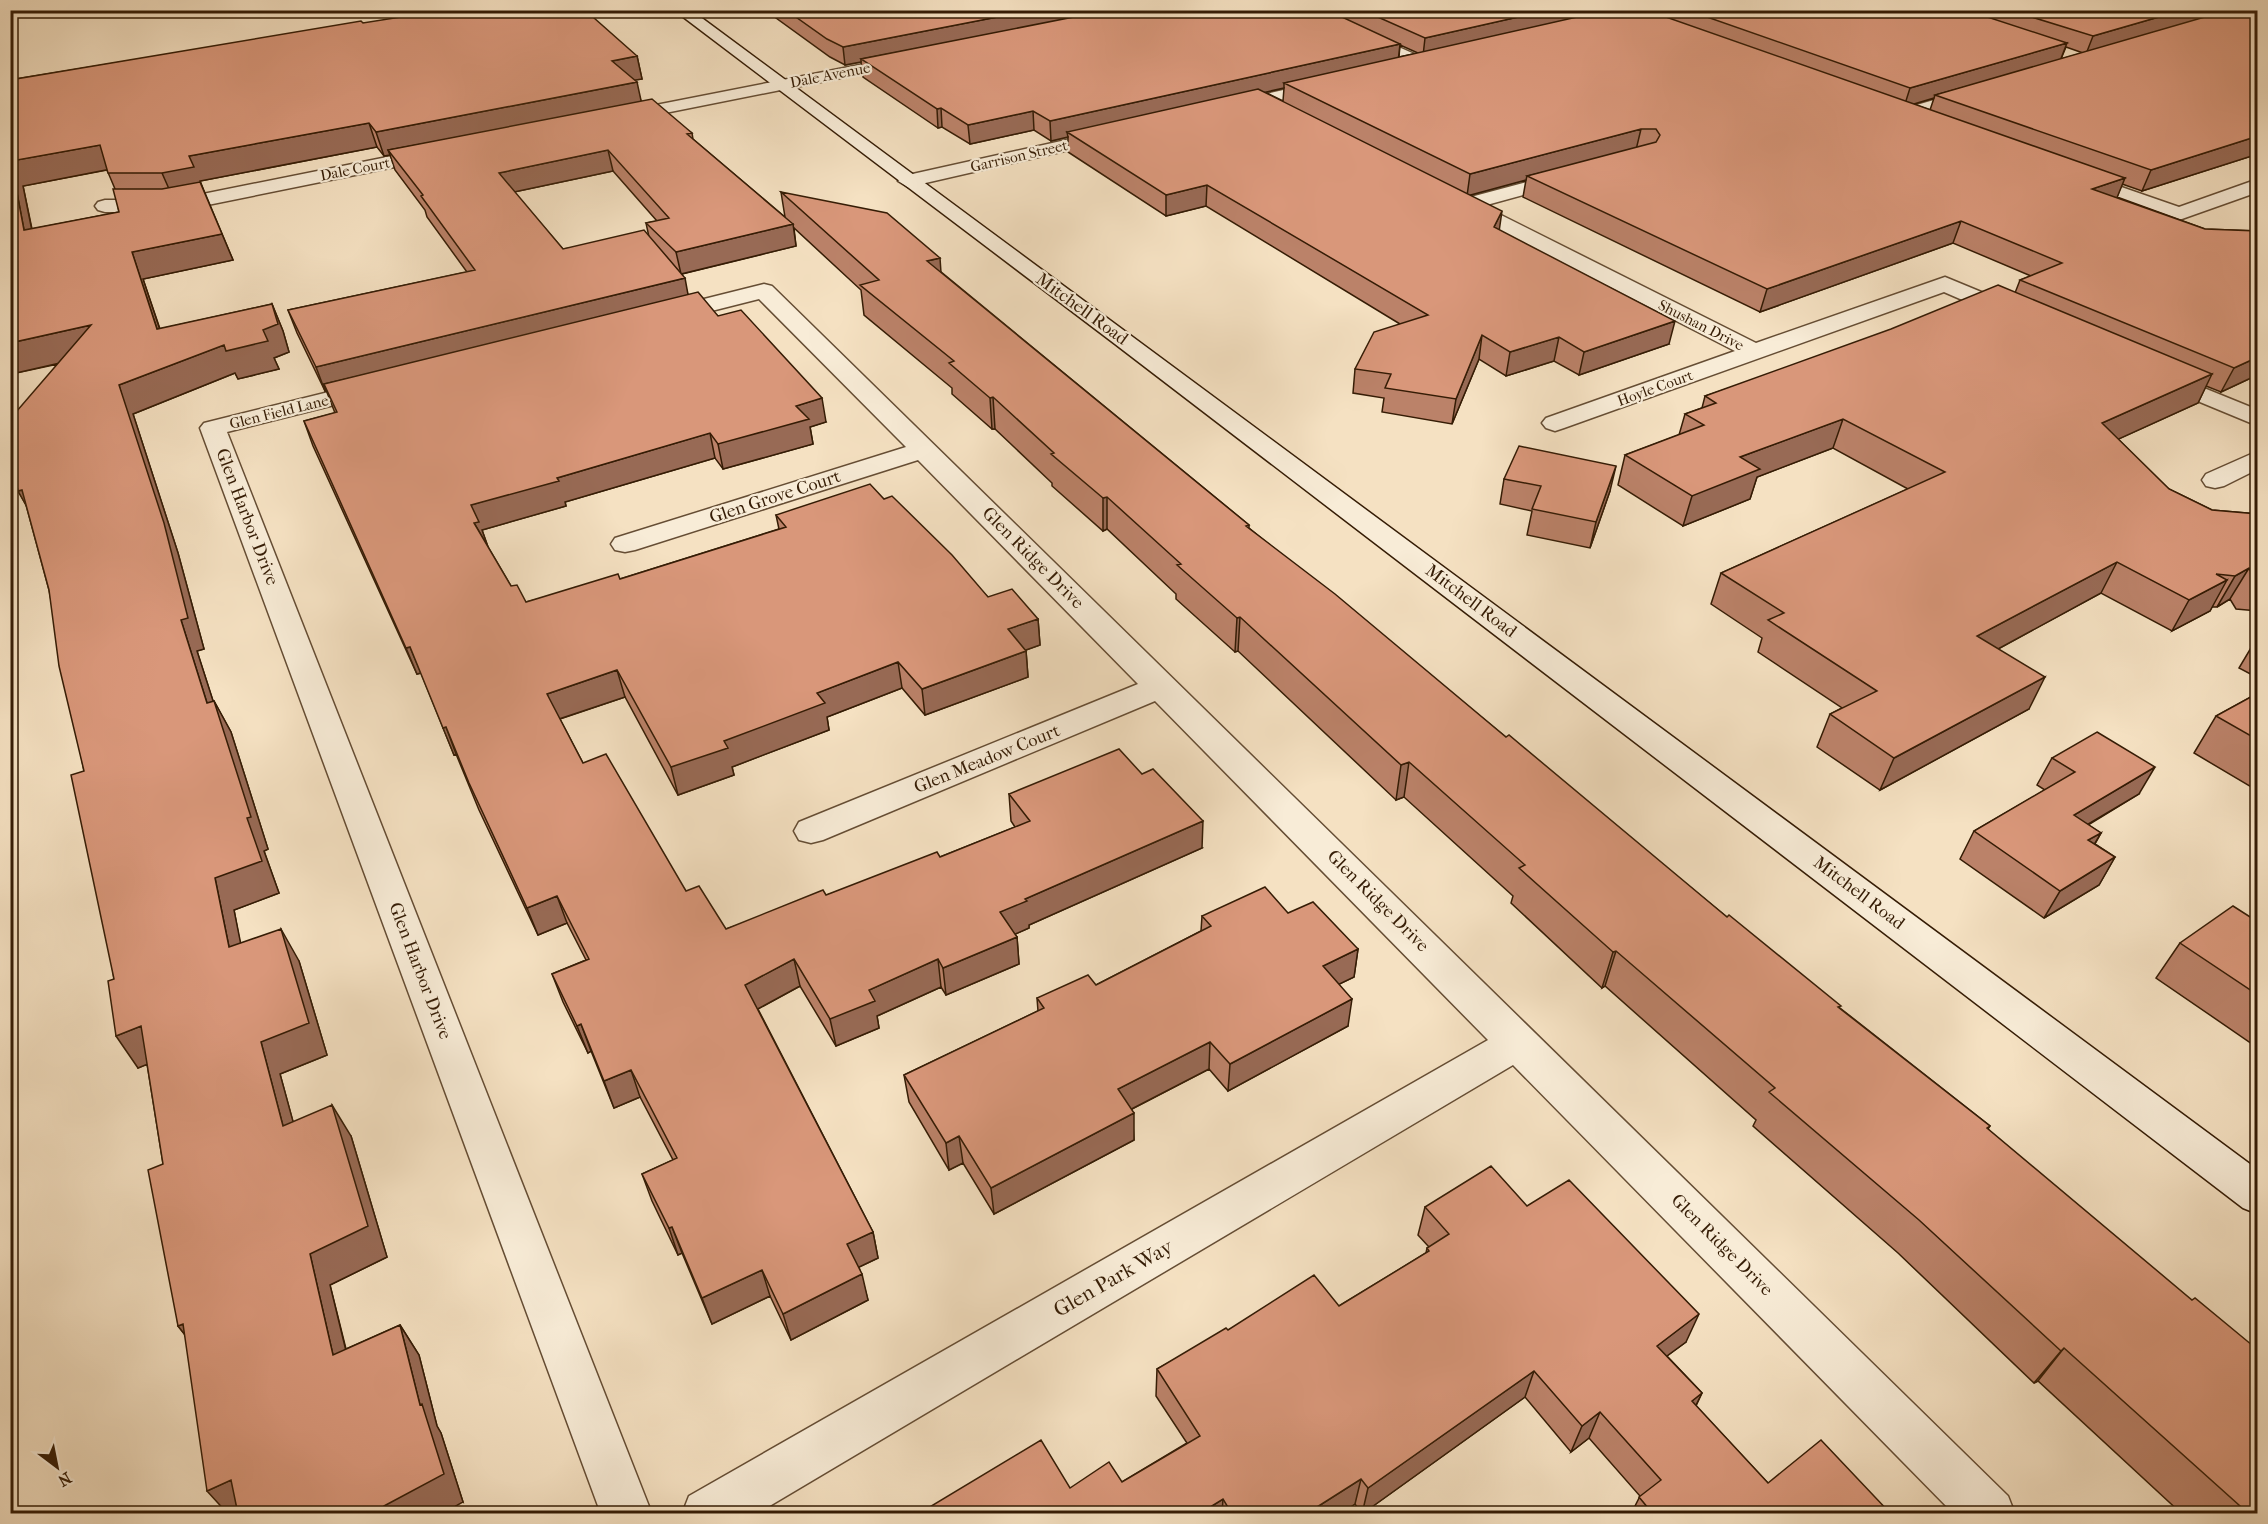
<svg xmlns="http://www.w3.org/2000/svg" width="2268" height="1524" font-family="'IM FELL French Canon',serif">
<rect width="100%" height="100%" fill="#f5e1c2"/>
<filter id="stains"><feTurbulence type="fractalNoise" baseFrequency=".00333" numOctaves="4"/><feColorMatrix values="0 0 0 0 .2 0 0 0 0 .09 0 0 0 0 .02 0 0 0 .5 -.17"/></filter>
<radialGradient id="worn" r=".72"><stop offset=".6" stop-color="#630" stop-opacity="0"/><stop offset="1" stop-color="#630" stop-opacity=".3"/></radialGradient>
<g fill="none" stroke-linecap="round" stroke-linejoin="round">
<!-- street casing -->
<g stroke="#654d34" stroke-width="3">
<path id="street" d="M 1294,10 L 1315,10 L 1428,60 L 1430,64 L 1428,68 L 1416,68 Z
M 905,56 L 911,58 L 913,61 L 911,64 L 620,122 L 611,117 L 620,112 Z
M 1328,80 L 1337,85 L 1334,89 L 1232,112 L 1223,107 L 1226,103 Z
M 1975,88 L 1981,89 L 1984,93 L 1981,97 L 1902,120 L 1893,115 L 1896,111 Z
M 1111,130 L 1120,135 L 1117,139 L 908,187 L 898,181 L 908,175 Z
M 437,147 L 444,149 L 446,153 L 444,157 L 173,212 L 105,212 L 98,210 L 95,206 L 98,202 L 105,200 L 173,200 Z
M 1568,171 L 1575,173 L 1578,177 L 1575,181 L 1483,206 L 1756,343 L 1945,277 L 2020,308 L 2023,313 L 2020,318 L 2004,318 L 1944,292 L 1564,428 L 1555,431 L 1546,428 L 1542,423 L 1546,418 L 1735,351 L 1452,206 L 1449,202 L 1452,198 L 1467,198 Z
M 2078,172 L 2179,207 L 2258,179 L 2258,192 L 2179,220 L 2071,182 L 2068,178 L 2071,174 Z
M 764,284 L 772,286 L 2008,1496 L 2015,1514 L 1954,1514 L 1513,1065 L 756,1514 L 682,1514 L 689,1496 L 1488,1040 L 1155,701 L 823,840 L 811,843 L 799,840 L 794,831 L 799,822 L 1138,684 L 918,460 L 635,550 L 625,552 L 615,550 L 611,544 L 615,538 L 906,447 L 759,299 L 664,323 L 656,321 L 653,316 L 656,311 Z
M 2162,371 L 2258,410 L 2258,426 L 2154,383 L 2150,378 L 2154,373 Z
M 373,381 L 382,383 L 385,388 L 382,393 L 227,432 L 652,1514 L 601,1514 L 200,428 L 204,423 Z
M 2258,451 L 2258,469 L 2224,486 L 2215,488 L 2206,486 L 2202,480 L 2206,474 Z"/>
</g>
<!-- secondary casing -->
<g stroke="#351c05" stroke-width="3">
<path id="secondary" d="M 674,10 L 691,10 L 2258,1170 L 2258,1214 L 2243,1208 L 1115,344 Z"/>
</g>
<!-- street -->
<use href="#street" fill="#f8ecd7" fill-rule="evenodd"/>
<!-- secondary -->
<use href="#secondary" fill="#f8ecd7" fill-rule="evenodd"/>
</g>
<!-- wall -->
<path fill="#bb8269" stroke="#351c05" stroke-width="1.5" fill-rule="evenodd" d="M 765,10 L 1646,10 L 1653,13 L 1654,10 L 2210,10 L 2208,17 L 2258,13 L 2258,154 L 2142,191 L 2122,184 L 2117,197 L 2205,229 L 2258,231 L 2258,381 L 2251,378 L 2221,392 L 2206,386 L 2198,403 L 2118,439 L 2169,489 L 2212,510 L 2258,514 L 2258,611 L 2236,609 L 2230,599 L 2217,607 L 2212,607 L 2210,611 L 2172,631 L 2101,593 L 1998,649 L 2029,709 L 1880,790 L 1817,747 L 1830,714 L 1842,708 L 1758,652 L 1762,638 L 1711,604 L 1721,573 L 1908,489 L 1833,448 L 1757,477 L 1750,499 L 1683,526 L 1618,485 L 1625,455 L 1679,435 L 1685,414 L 1702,408 L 1705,396 L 2015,293 L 2020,280 L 2031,276 L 1953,243 L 1760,312 L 1523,197 L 1526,180 L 1470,195 L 1499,230 L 1669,344 L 1579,375 L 1554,361 L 1506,376 L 1479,359 L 1452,424 L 1382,412 L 1384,398 L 1353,393 L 1355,369 L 1400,324 L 1206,206 L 1166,216 L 1068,152 L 1068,137 L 1051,141 L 1034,130 L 970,144 L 942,127 L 938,128 L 863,77 L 861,62 L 845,65 L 830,57 ZM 1400,45 L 1418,53 L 1399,57 ZM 2066,47 L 2083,53 L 2061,59 ZM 1284,88 L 1283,101 L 1265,92 ZM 1934,98 L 1930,110 L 1913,104 Z
M 363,23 L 637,56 L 642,79 L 634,80 L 641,101 L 692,133 L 693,139 L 785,217 L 781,192 L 941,272 L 1249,525 L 1249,528 L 1727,917 L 1840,1008 L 1990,1126 L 1988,1129 L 2258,1514 L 2182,1514 L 2038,1381 L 2034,1383 L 1898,1253 L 1753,1126 L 1756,1120 L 1605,986 L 1602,988 L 1511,903 L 1513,896 L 1404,797 L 1396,800 L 1238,651 L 1235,652 L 1176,599 L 1176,594 L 1107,529 L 1103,531 L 1052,486 L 1052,483 L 995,429 L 992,429 L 952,394 L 952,388 L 864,315 L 861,290 L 794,228 L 796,246 L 682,274 L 688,295 L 718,316 L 826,422 L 810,427 L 813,444 L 723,469 L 715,458 L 565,502 L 566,506 L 482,530 L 488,547 L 511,586 L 526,602 L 620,579 L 779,529 L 776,515 L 884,499 L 988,597 L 1038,619 L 1040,645 L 1026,650 L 1028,677 L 925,715 L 902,688 L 827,717 L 829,730 L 732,767 L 734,775 L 678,795 L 625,697 L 560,719 L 583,763 L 686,891 L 726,929 L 940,857 L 1015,827 L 1011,821 L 1009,794 L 1202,848 L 1029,925 L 1029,928 L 1015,934 L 1017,937 L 1019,964 L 946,995 L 941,987 L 877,1016 L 879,1028 L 836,1046 L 800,986 L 758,1009 L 873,1232 L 878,1258 L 859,1267 L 868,1300 L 791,1340 L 770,1296 L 712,1324 L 682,1253 L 678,1255 L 652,1201 L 642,1174 L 673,1160 L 640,1097 L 614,1108 L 591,1051 L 588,1053 L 563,1002 L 552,974 L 586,960 L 567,923 L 538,935 L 479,810 L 456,754 L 454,755 L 421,673 L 417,674 L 313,446 L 304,421 L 335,413 L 326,390 L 325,391 L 297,333 L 288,310 L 467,272 L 427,217 L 425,210 L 395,170 L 390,155 L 384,156 L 377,147 L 200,181 L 233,260 L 143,279 L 160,329 L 272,304 L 283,331 L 289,352 L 274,358 L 279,369 L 238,379 L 235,373 L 133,414 L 178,553 L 204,649 L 197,651 L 213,701 L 214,701 L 231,732 L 268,849 L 264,851 L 279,893 L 234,910 L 240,943 L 299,961 L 327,1055 L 280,1074 L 293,1122 L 351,1136 L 387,1257 L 330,1285 L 346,1349 L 400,1325 L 419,1355 L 437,1426 L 441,1433 L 463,1502 L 185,1335 L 178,1326 L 163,1164 L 147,1064 L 138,1068 L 114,979 L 84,771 L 49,590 L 26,505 L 18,491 L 58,364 L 16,373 L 10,80 ZM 107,170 L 115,189 L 119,212 L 32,229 L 23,186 ZM 613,171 L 657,221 L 646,223 L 649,237 L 563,249 L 514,192 Z
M 1504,479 L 1610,491 L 1590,548 L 1527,535 L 1532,511 L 1500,504 Z
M 2258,636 L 2258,678 L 2239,668 Z
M 2258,693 L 2258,791 L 2194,753 L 2216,716 Z
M 2052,758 L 2139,794 L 2088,825 L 2101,833 L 2095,844 L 2115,857 L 2099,885 L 2044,918 L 1960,859 L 1974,831 L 2045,790 L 2037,785 Z
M 1288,913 L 1358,949 L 1354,977 L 1339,984 L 1348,1026 L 1228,1091 L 1209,1069 L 1132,1109 L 1134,1140 L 994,1214 L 963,1163 L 949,1170 L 909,1102 L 904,1075 L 1038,1011 L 1037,998 L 1096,985 L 1201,931 L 1202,916 Z
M 2258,922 L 2258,1048 L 2156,978 L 2180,943 Z
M 1527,1206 L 1686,1342 L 1667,1356 L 1702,1393 L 1696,1406 L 1768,1483 L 1891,1514 L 1631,1514 L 1640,1496 L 1589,1438 L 1571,1452 L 1525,1397 L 1362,1514 L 1355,1504 L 1340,1514 L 918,1514 L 1070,1488 L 1122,1482 L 1187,1443 L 1156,1396 L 1157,1369 L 1228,1330 L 1339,1306 L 1426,1253 L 1427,1248 L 1429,1247 L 1418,1235 L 1425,1207 Z"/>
<!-- shaded-wall -->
<path fill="#986a55" stroke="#351c05" stroke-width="1.5" d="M 1034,10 L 1122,10 L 861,59 L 861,62 L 845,65 L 843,47 Z
M 1549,10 L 1623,10 L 1423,56 L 1425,38 Z
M 2183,10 L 2210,10 L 2207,19 L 2086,54 L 2093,36 Z
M 2067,43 L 2060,61 L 1935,95 L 1934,98 L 1904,107 L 1910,88 Z
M 1400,44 L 1398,62 L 1284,83 L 1284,88 L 1073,135 L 1067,132 L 1068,137 L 1051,141 L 1050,121 Z
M 637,56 L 642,79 L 617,83 L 612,61 Z
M 637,82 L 642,105 L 388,150 L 390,155 L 384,156 L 376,132 Z
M 941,108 L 942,127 L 938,128 L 937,109 Z
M 1033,111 L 1034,130 L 970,144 L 968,125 Z
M 369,123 L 377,147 L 200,181 L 204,192 L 173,198 L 162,173 L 189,156 Z
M 1641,129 L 1636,150 L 1527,176 L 1526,180 L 1467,196 L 1470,174 Z
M 2258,136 L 2258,154 L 2142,191 L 2151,170 Z
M 100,145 L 111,169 L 23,186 L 37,256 L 24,230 L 11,161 Z
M 608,150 L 613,171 L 504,194 L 499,173 Z
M 2125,178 L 2116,200 L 2092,189 Z
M 1207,185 L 1206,206 L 1166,216 L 1166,195 Z
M 1502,211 L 1499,232 L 1494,227 Z
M 1961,221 L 1953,243 L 1760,312 L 1767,289 Z
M 793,224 L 796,246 L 681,274 L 676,252 Z
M 222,234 L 233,260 L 143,279 L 169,357 L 157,329 L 132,252 Z
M 940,258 L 942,287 L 927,261 Z
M 685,278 L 689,300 L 324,384 L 326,390 L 325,391 L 316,367 Z
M 272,304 L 283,331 L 289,352 L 274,358 L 279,369 L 238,379 L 235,373 L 133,414 L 178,553 L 204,649 L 197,651 L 224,735 L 207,703 L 181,620 L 119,385 L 263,330 Z
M 1675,321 L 1669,344 L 1579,375 L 1584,352 Z
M 91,325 L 104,353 L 16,373 L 10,363 L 10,343 Z
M 1482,335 L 1479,359 L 1452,424 L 1456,399 Z
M 1559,337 L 1554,361 L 1506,376 L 1510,352 Z
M 2258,357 L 2258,367 L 2251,378 L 2221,392 L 2234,368 Z
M 2212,374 L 2198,403 L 2088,453 L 2102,423 Z
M 993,397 L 995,429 L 992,429 L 990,398 Z
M 822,398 L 826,422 L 810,427 L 813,444 L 723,469 L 718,444 L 796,406 Z
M 1843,419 L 1833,448 L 1757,477 L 1750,499 L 1683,526 L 1692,496 L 1740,457 Z
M 710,433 L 715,458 L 565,502 L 566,506 L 482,530 L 488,547 L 474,523 L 471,505 L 557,478 Z
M 1616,466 L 1610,491 L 1590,548 L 1596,522 Z
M 22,490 L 35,521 L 18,491 Z
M 1107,497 L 1107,529 L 1103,531 L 1103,498 Z
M 2117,562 L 2101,593 L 1963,668 L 1977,636 Z
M 2249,568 L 2230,599 L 2217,607 L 2235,576 Z
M 2227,580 L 2210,611 L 2172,631 L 2189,600 Z
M 1240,617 L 1238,651 L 1235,652 L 1237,618 Z
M 1038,619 L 1040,645 L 1009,656 L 1008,629 Z
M 410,647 L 421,673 L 417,674 L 406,648 Z
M 1026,651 L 1028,677 L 925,715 L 922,689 Z
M 898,662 L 902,688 L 827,717 L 829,730 L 732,767 L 734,775 L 678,795 L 671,767 L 724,741 L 817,693 Z
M 617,670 L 625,697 L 556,720 L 547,694 Z
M 2045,677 L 2029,709 L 1880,790 L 1894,758 Z
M 214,701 L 231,732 L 268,849 L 264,851 L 279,893 L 234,910 L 248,980 L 229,947 L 215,878 L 247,818 Z
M 446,727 L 456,754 L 454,755 L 443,728 Z
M 1409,762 L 1404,797 L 1396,800 L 1401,765 Z
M 2155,767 L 2139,794 L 2058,842 L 2074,815 Z
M 1203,821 L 1202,848 L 1029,925 L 1029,928 L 1002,940 L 1000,912 L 1025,899 Z
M 2101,833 L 2085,860 L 2088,840 Z
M 2115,857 L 2099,885 L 2044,918 L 2060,891 Z
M 557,896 L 567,923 L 538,935 L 527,908 Z
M 281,929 L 299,961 L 327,1055 L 280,1074 L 303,1158 L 283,1126 L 261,1042 Z
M 1017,937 L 1019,964 L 946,995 L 943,968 Z
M 1358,949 L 1354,977 L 1319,994 L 1323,966 Z
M 1616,951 L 1605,986 L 1602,988 L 1613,952 Z
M 794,959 L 800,986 L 752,1012 L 745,985 Z
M 938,959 L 941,987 L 877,1016 L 879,1028 L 836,1046 L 830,1019 L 869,990 Z
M 1352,999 L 1348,1026 L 1228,1091 L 1230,1064 Z
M 581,1024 L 591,1051 L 588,1053 L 577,1026 Z
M 141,1026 L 163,1058 L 138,1068 L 116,1036 Z
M 1210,1042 L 1209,1069 L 1118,1116 L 1118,1089 Z
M 631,1070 L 640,1097 L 614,1108 L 604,1081 Z
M 332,1105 L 351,1136 L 387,1257 L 330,1285 L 354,1384 L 333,1355 L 310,1254 Z
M 1134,1113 L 1134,1140 L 994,1214 L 991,1188 Z
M 959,1136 L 963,1163 L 949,1170 L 946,1143 Z
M 672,1227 L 682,1253 L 678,1255 L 669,1228 Z
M 873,1232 L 878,1258 L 853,1270 L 847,1244 Z
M 762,1270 L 770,1296 L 712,1324 L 702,1298 Z
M 862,1274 L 868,1300 L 791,1340 L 783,1314 Z
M 1699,1314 L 1686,1342 L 1645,1372 L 1657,1346 Z
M 183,1324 L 202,1356 L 178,1326 Z
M 400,1325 L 419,1355 L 437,1426 L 441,1433 L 463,1502 L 442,1514 L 386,1514 L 384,1506 L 420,1405 Z
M 2064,1348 L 2038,1381 L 2034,1383 L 2061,1351 Z
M 1534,1371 L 1525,1397 L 1362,1514 L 1368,1488 Z
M 1702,1393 L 1689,1419 L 1692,1401 Z
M 1600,1412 L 1589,1438 L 1571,1452 L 1582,1426 Z
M 1361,1479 L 1355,1504 L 1340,1514 L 1306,1514 Z
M 231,1480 L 244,1514 L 228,1514 L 207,1491 Z
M 1223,1499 L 1222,1514 L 1199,1514 Z"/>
<!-- building -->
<path fill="#d9977a" stroke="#351c05" stroke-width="1.5" d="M 445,10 L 585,10 L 637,56 L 612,61 L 637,82 L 376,132 L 369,123 L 189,156 L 194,167 L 162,173 L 108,173 L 100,145 L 11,161 L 24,230 L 119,212 L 113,189 L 162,189 L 200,182 L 222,234 L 132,252 L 157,329 L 272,304 L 278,324 L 263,330 L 268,341 L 226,351 L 224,345 L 119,385 L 164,523 L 188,618 L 181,620 L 207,703 L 214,701 L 251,817 L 247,818 L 262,861 L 215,878 L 229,947 L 281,929 L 309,1023 L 261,1042 L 283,1126 L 332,1105 L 368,1226 L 310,1254 L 333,1355 L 400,1325 L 420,1405 L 422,1404 L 444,1474 L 384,1506 L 386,1514 L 238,1514 L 231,1480 L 207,1491 L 183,1324 L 178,1326 L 148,1170 L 163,1164 L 141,1026 L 116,1036 L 108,981 L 114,979 L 71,775 L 84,771 L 59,666 L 49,590 L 22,490 L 18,491 L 10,455 L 10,419 L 91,325 L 10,343 L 10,80 L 361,21 L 363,23 Z
M 786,10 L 1034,10 L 843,47 L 827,39 Z
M 1109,10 L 1327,10 L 1400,44 L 1050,121 L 1033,111 L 968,125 L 941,108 L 937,109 L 861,59 Z
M 1362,10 L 1549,10 L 1425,38 Z
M 1608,10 L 1646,10 L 2125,178 L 2092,189 L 2205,229 L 2258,231 L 2258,357 L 2234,368 L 2020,280 L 2062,263 L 1961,221 L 1767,289 L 1527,176 L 1656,142 L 1660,135 L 1656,129 L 1641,129 L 1470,174 L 1284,83 Z
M 1687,10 L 1966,10 L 2067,43 L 1910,88 Z
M 2009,10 L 2183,10 L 2093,36 Z
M 2229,10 L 2250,10 L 2258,13 L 2258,136 L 2151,170 L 1935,95 Z
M 1258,89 L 1502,211 L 1494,227 L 1675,321 L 1584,352 L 1559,337 L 1510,352 L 1482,335 L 1456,399 L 1385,388 L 1391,374 L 1355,369 L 1374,332 L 1428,315 L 1207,185 L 1166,195 L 1067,132 Z
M 652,99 L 692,133 L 687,134 L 793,224 L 676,252 L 646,223 L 669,218 L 608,150 L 499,173 L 563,249 L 644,230 L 685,278 L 316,367 L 288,310 L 475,270 L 421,196 L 423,195 L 388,150 Z
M 781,192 L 887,213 L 940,258 L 927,261 L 1249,525 L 1246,526 L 1335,594 L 1506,737 L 1509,735 L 1727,917 L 1729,915 L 1841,1006 L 1838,1007 L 1990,1126 L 1987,1128 L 2192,1300 L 2195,1298 L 2258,1350 L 2258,1514 L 2249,1514 L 2064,1348 L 2061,1351 L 1919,1220 L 1769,1092 L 1775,1088 L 1616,951 L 1613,952 L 1519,868 L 1525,865 L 1409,762 L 1401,765 L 1240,617 L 1237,618 L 1177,565 L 1181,564 L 1107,497 L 1103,498 L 1051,454 L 1054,453 L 993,397 L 990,398 L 949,363 L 954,361 L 860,285 L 879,280 Z
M 1998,285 L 2212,374 L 2102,423 L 2169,489 L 2212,510 L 2258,514 L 2258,578 L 2254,578 L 2249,568 L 2235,576 L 2216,574 L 2227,580 L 2189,600 L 2117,562 L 1977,636 L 2045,677 L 1894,758 L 1830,714 L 1877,691 L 1768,620 L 1784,613 L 1721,573 L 1945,472 L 1843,419 L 1740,457 L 1760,469 L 1692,496 L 1625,455 L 1704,425 L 1685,414 L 1716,403 L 1705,396 L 1891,329 Z
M 698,292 L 718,316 L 741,310 L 822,398 L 796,406 L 809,419 L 718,444 L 710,433 L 557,478 L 559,481 L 471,505 L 479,522 L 474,523 L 511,586 L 517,585 L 526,602 L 618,574 L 620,579 L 786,527 L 776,515 L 870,484 L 884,499 L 892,496 L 952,555 L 988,597 L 1012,589 L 1038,619 L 1008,629 L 1026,651 L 922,689 L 898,662 L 817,693 L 825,703 L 724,741 L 728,748 L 671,767 L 617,670 L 547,694 L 583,763 L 606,754 L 686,891 L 699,886 L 726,929 L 823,890 L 826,895 L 937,852 L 940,857 L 1030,821 L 1009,794 L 1119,749 L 1142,774 L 1153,769 L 1203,821 L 1025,899 L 1027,901 L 1000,912 L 1017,937 L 943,968 L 938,959 L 869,990 L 875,1001 L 830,1019 L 794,959 L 745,985 L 873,1232 L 847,1244 L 862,1274 L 783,1314 L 762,1270 L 702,1298 L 672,1227 L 669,1228 L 642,1174 L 677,1158 L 631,1070 L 604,1081 L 581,1024 L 577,1026 L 552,974 L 589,959 L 557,896 L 527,908 L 469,783 L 446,727 L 443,728 L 410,647 L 406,648 L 304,421 L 337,412 L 324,384 Z
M 1519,446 L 1616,466 L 1596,522 L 1532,509 L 1541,486 L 1504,479 Z
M 2258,693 L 2258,740 L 2216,716 Z
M 2097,732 L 2155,767 L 2074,815 L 2101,833 L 2088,840 L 2115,857 L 2060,891 L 1974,831 L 2075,772 L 2052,758 Z
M 1265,887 L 1288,913 L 1313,902 L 1358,949 L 1323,966 L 1352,999 L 1230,1064 L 1210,1042 L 1118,1089 L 1134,1113 L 991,1188 L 959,1136 L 946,1143 L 904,1075 L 1044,1008 L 1037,998 L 1088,975 L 1096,985 L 1211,926 L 1202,916 Z
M 2233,906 L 2258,922 L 2258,995 L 2180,943 Z
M 1491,1166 L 1527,1206 L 1569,1180 L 1699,1314 L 1657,1346 L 1702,1393 L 1692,1401 L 1768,1483 L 1821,1440 L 1891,1514 L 1653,1514 L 1639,1497 L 1661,1480 L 1600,1412 L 1582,1426 L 1534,1371 L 1368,1488 L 1361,1479 L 1306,1514 L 1232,1514 L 1223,1499 L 1199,1514 L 918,1514 L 1041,1440 L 1070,1488 L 1109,1462 L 1122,1482 L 1200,1436 L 1157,1369 L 1226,1328 L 1228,1330 L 1314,1275 L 1339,1306 L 1429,1251 L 1427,1248 L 1449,1234 L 1425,1207 Z"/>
<g text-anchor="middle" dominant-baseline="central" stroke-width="4.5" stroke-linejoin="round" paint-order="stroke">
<!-- far-street labels -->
<g font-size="15" fill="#351c05" stroke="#f8ecd7">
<text transform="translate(830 75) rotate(-11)">Dale Avenue</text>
<text transform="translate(1019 156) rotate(-13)">Garrison Street</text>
<text transform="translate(355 169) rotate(-11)">Dale Court</text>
<text transform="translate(1701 325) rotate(27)">Shushan Drive</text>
<text transform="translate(1655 388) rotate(-20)">Hoyle Court</text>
<text transform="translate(279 412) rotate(-14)">Glen Field Lane</text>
</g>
<!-- street labels -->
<g font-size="18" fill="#351c05" stroke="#f8ecd7">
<text transform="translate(1082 309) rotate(36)">Mitchell Road</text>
<text transform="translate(775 497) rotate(-18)">Glen Grove Court</text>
<text transform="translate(247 517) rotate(69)">Glen Harbor Drive</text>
<text transform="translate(1033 558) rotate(45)">Glen Ridge Drive</text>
<text transform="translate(1471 601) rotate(37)">Mitchell Road</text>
<text transform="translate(987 759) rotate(-22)">Glen Meadow Court</text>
<text transform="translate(1859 893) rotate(37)">Mitchell Road</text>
<text transform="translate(1378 901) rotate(45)">Glen Ridge Drive</text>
<text transform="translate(420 971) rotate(69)">Glen Harbor Drive</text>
<text transform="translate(1722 1245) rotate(45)">Glen Ridge Drive</text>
</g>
<!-- near-street labels -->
<g font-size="21" fill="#351c05" stroke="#f8ecd7">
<text transform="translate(1113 1278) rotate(-30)">Glen Park Way</text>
</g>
</g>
<!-- margin -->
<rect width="2268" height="1524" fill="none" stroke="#f5e1c2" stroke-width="36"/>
<rect x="12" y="12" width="2244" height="1500" fill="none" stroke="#351c05" stroke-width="3"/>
<rect x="18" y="18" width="2232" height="1488" fill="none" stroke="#351c05" stroke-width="1.5"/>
<!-- north arrow -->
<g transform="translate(57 1467) rotate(148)" stroke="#f8ecd7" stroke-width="4.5" paint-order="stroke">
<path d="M0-4.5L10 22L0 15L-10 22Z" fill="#351c05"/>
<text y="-9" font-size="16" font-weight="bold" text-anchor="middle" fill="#351c05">N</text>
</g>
<rect width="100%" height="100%" filter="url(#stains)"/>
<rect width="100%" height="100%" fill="url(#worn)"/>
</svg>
